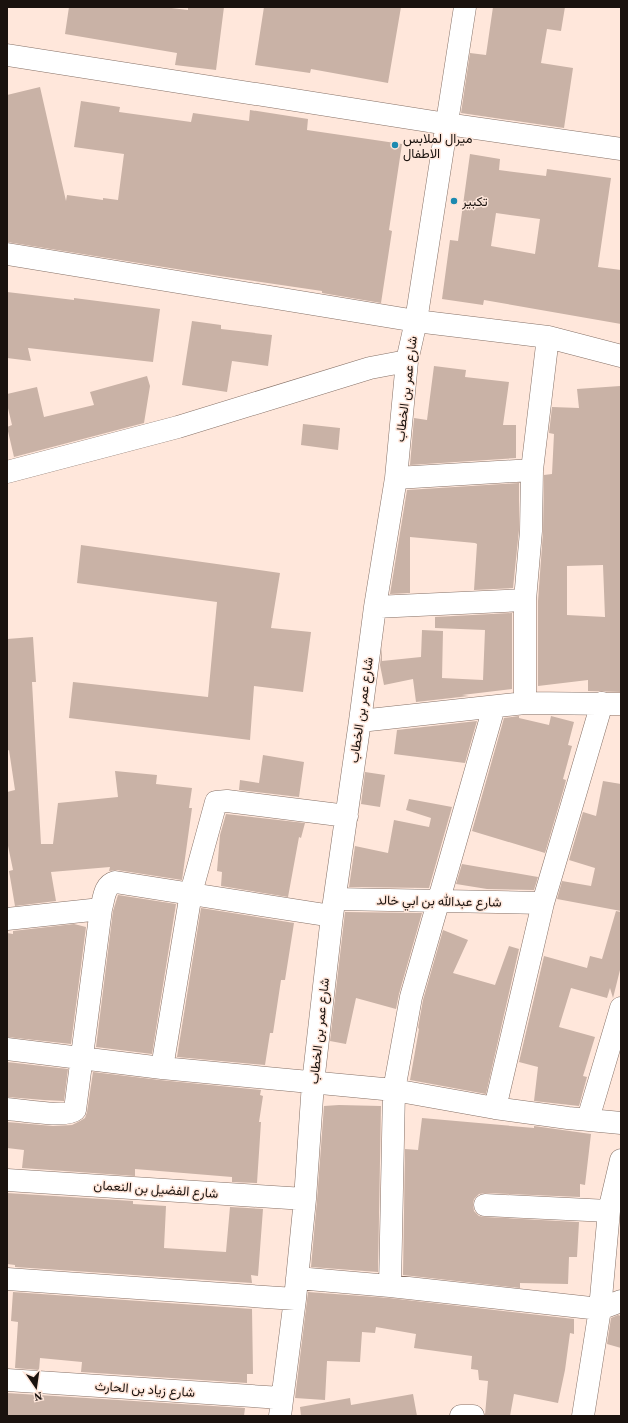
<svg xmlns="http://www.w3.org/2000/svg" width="628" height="1423" font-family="'Source Serif 4',Vazirmatn,serif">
<rect width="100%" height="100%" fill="#ffe7db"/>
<!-- building -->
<path fill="#c9b2a6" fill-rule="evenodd" d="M 69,7 L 163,7 L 188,10 L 188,7 L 224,7 L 216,70 L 175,65 L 177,53 L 65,34 Z
M 264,7 L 401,7 L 388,83 L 311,69 L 310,73 L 255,65 Z
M 493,7 L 565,7 L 561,31 L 547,29 L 541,63 L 573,68 L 564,128 L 461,113 L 470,53 L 486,55 Z
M 40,87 L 66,201 L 67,195 L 103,200 L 103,198 L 118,200 L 124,154 L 74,147 L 81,101 L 120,107 L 119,112 L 191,122 L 193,113 L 249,121 L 250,110 L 308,119 L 307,130 L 402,144 L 389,230 L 392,231 L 381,303 L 322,293 L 322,291 L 220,276 L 7,242 L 7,95 Z
M 470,154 L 500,159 L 499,170 L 546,176 L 547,169 L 611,178 L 598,267 L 621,270 L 621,324 L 484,300 L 483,305 L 442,299 L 450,240 L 458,241 ZM 496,213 L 540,219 L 535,254 L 491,246 Z
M 7,292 L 74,300 L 74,298 L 160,309 L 153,362 L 28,348 L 31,361 L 7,358 Z
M 192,321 L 221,325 L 221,329 L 272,335 L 268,366 L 232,361 L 227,392 L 182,385 Z
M 434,366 L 466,370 L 465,377 L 509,382 L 503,425 L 516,425 L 516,458 L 410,465 L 414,418 L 427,420 Z
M 147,376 L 150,386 L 144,423 L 14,457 L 7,427 L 12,425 L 7,404 L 7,394 L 37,387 L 44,417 L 94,405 L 90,392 Z
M 620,386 L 621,400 L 621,692 L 588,691 L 588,680 L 538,686 L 538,601 L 543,532 L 544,475 L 552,474 L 554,434 L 549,433 L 552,407 L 579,408 L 577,389 ZM 603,565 L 605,617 L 567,615 L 567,566 Z
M 303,424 L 340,428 L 338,450 L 301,445 Z
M 519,483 L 519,530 L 513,588 L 474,590 L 477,544 L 475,543 L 410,537 L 410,593 L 390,594 L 407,490 Z
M 81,545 L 280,573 L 271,628 L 311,632 L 303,692 L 254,686 L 250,740 L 69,718 L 73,682 L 208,697 L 217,602 L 77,583 Z
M 512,613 L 512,689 L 462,695 L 469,696 L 416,702 L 413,679 L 384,685 L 380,665 L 382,646 L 382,661 L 421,657 L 422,630 L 443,631 L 442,678 L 483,680 L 485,630 L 435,628 L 435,617 Z
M 33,637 L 36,682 L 32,682 L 41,844 L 53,844 L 58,803 L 118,797 L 115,771 L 157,775 L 156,784 L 192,788 L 189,808 L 192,808 L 182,880 L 117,870 L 109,871 L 110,867 L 51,872 L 56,901 L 15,906 L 9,871 L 13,870 L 7,841 L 7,792 L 15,790 L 9,750 L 7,751 L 7,639 Z
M 519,716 L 519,718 L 549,725 L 551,716 L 574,722 L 568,745 L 572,746 L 563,779 L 566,780 L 564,788 L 545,853 L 472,831 L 504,718 Z
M 477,721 L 465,763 L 394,754 L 397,730 Z
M 263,755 L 304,762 L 299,797 L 239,790 L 240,780 L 259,783 Z
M 365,772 L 385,775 L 380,807 L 361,804 Z
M 603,781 L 621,784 L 621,911 L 557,899 L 562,881 L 591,886 L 595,868 L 569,860 L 583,812 L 596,816 Z
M 409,799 L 452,807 L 429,888 L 349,887 L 355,846 L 388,853 L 394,820 L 429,827 L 431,818 L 406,810 Z
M 226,814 L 305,823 L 301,838 L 299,837 L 288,897 L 221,886 L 222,872 L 217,871 L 220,835 Z
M 462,864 L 538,877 L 534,890 L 487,889 L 456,884 Z
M 118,895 L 176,904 L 152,1054 L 96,1047 L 113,911 Z
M 201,908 L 294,923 L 285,980 L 281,980 L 273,1033 L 270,1033 L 265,1065 L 177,1057 Z
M 616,911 L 621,912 L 621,966 L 613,998 L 610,988 L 607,998 L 571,988 L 559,1027 L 595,1037 L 583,1076 L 587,1077 L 579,1106 L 534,1101 L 538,1067 L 519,1062 L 544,956 L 587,968 L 590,956 L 602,959 Z
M 345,912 L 422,913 L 399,994 L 396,1009 L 356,998 L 346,1044 L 330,1041 Z
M 74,924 L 86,927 L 71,1044 L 7,1037 L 7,933 L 13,934 L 13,931 Z
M 443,930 L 468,940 L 453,973 L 495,985 L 509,946 L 519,949 L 486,1094 L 410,1080 L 419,1029 L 418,1028 L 423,1000 Z
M 7,1062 L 68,1069 L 64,1101 L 44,1100 L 7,1097 Z
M 93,1072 L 160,1080 L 261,1090 L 260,1095 L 263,1096 L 259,1122 L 261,1122 L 257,1183 L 232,1182 L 232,1177 L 135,1169 L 135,1176 L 22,1168 L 24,1150 L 7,1148 L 7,1122 L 53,1126 L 72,1125 L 80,1121 L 85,1118 L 87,1112 Z
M 339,1105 L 381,1106 L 378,1272 L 311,1267 L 317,1200 L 324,1106 Z
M 422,1118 L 534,1128 L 534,1126 L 591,1134 L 585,1185 L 580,1184 L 580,1197 L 486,1193 L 479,1194 L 474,1199 L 473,1204 L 474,1211 L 479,1216 L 484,1217 L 579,1222 L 577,1257 L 569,1257 L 568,1284 L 520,1283 L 520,1288 L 403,1275 L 405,1149 L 418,1150 Z
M 7,1193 L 133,1201 L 133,1204 L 166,1206 L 164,1248 L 226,1252 L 230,1207 L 263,1209 L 258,1276 L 251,1275 L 252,1283 L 15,1267 L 15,1265 L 7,1264 Z
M 13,1292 L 252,1309 L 253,1374 L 247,1374 L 247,1383 L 81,1372 L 82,1362 L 40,1358 L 39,1370 L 15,1368 L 18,1322 L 11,1321 Z
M 308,1292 L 389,1298 L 574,1319 L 574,1334 L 570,1333 L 565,1370 L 558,1403 L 514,1394 L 510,1416 L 485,1415 L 488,1381 L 479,1380 L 478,1370 L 471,1369 L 472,1356 L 414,1348 L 416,1334 L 376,1327 L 375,1333 L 362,1332 L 360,1362 L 327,1361 L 325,1400 L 295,1398 Z
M 618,1315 L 621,1316 L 621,1348 L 607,1344 L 611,1318 Z
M 7,1393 L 245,1408 L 244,1416 L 7,1416 Z
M 413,1394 L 417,1416 L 301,1416 L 300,1407 L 350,1398 L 351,1405 Z"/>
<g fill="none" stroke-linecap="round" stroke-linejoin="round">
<!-- minor casing -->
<g stroke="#867167" stroke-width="23">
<path id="minor" d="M 7,55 L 447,124 L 621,149
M 7,254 L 416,321 L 548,337 L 621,356
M 7,472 L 178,427 L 370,368 L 407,361
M 396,478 L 532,470
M 375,607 L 525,600
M 525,703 L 525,600 L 531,531 L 532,470 L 548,337
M 360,721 L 525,703 L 621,704
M 335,899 L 543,903
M 7,919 L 101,909
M 7,1049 L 162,1068 L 394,1090 L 495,1108 L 568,1118 L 621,1123
M 162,1068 L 191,893 L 216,802 L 227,801 L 347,816
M 495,1108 L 543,903 L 602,703
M 7,1109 C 21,1110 66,1118 75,1110 L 101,909 C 104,899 104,885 115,882 L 332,916
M 588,1119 L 621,1008
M 7,1180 L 305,1199
M 485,1205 L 609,1211
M 297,1278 L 390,1286 L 600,1309 L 621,1301
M 7,1279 L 295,1299
M 390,1286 L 394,1090 L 411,997 L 494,707
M 7,1380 L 282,1398
M 280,1416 L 295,1299 L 305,1199 L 313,1083 L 332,916 L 360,721 L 375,607 L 396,478 L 407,361 L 416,321 L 465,7
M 461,1416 L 473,1416
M 583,1416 L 600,1309 L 609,1211 L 621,1160"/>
</g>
<!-- minor -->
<use href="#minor" stroke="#fff" stroke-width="22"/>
</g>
<!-- markers -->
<g fill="#1d8ab0" stroke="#ffe7db" stroke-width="1.5">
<circle cx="395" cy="145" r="4"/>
<circle cx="454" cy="201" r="4"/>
</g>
<g text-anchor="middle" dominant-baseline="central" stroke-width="3" stroke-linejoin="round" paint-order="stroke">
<!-- poi labels -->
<g font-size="13" fill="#1a120e" stroke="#ffe7db" text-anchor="start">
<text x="403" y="138">ميرال لملابس<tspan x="403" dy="15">الاطفال</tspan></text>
<text x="462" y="201">تكبير</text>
</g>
<!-- street labels -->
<g font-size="13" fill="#1a120e" stroke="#ffe7db">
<text transform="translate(406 389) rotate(-83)">شارع عمر بن الخطاب</text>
<text transform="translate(361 710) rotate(-82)">شارع عمر بن الخطاب</text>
<text transform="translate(439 901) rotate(1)">شارع عبدالله بن ابي خالد</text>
<text transform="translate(319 1031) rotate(-84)">شارع عمر بن الخطاب</text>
<text transform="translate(156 1189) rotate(4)">شارع الفضيل بن النعمان</text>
<text transform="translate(145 1389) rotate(4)">شارع زياد بن الحارث</text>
</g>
</g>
<!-- border -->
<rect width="628" height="1423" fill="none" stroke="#1a120e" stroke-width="16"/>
<!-- north arrow -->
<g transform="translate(36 1387) rotate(167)" stroke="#ffe7db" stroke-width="3" paint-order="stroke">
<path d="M0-3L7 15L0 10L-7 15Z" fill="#1a120e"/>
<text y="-6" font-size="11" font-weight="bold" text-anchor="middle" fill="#1a120e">N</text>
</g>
</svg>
